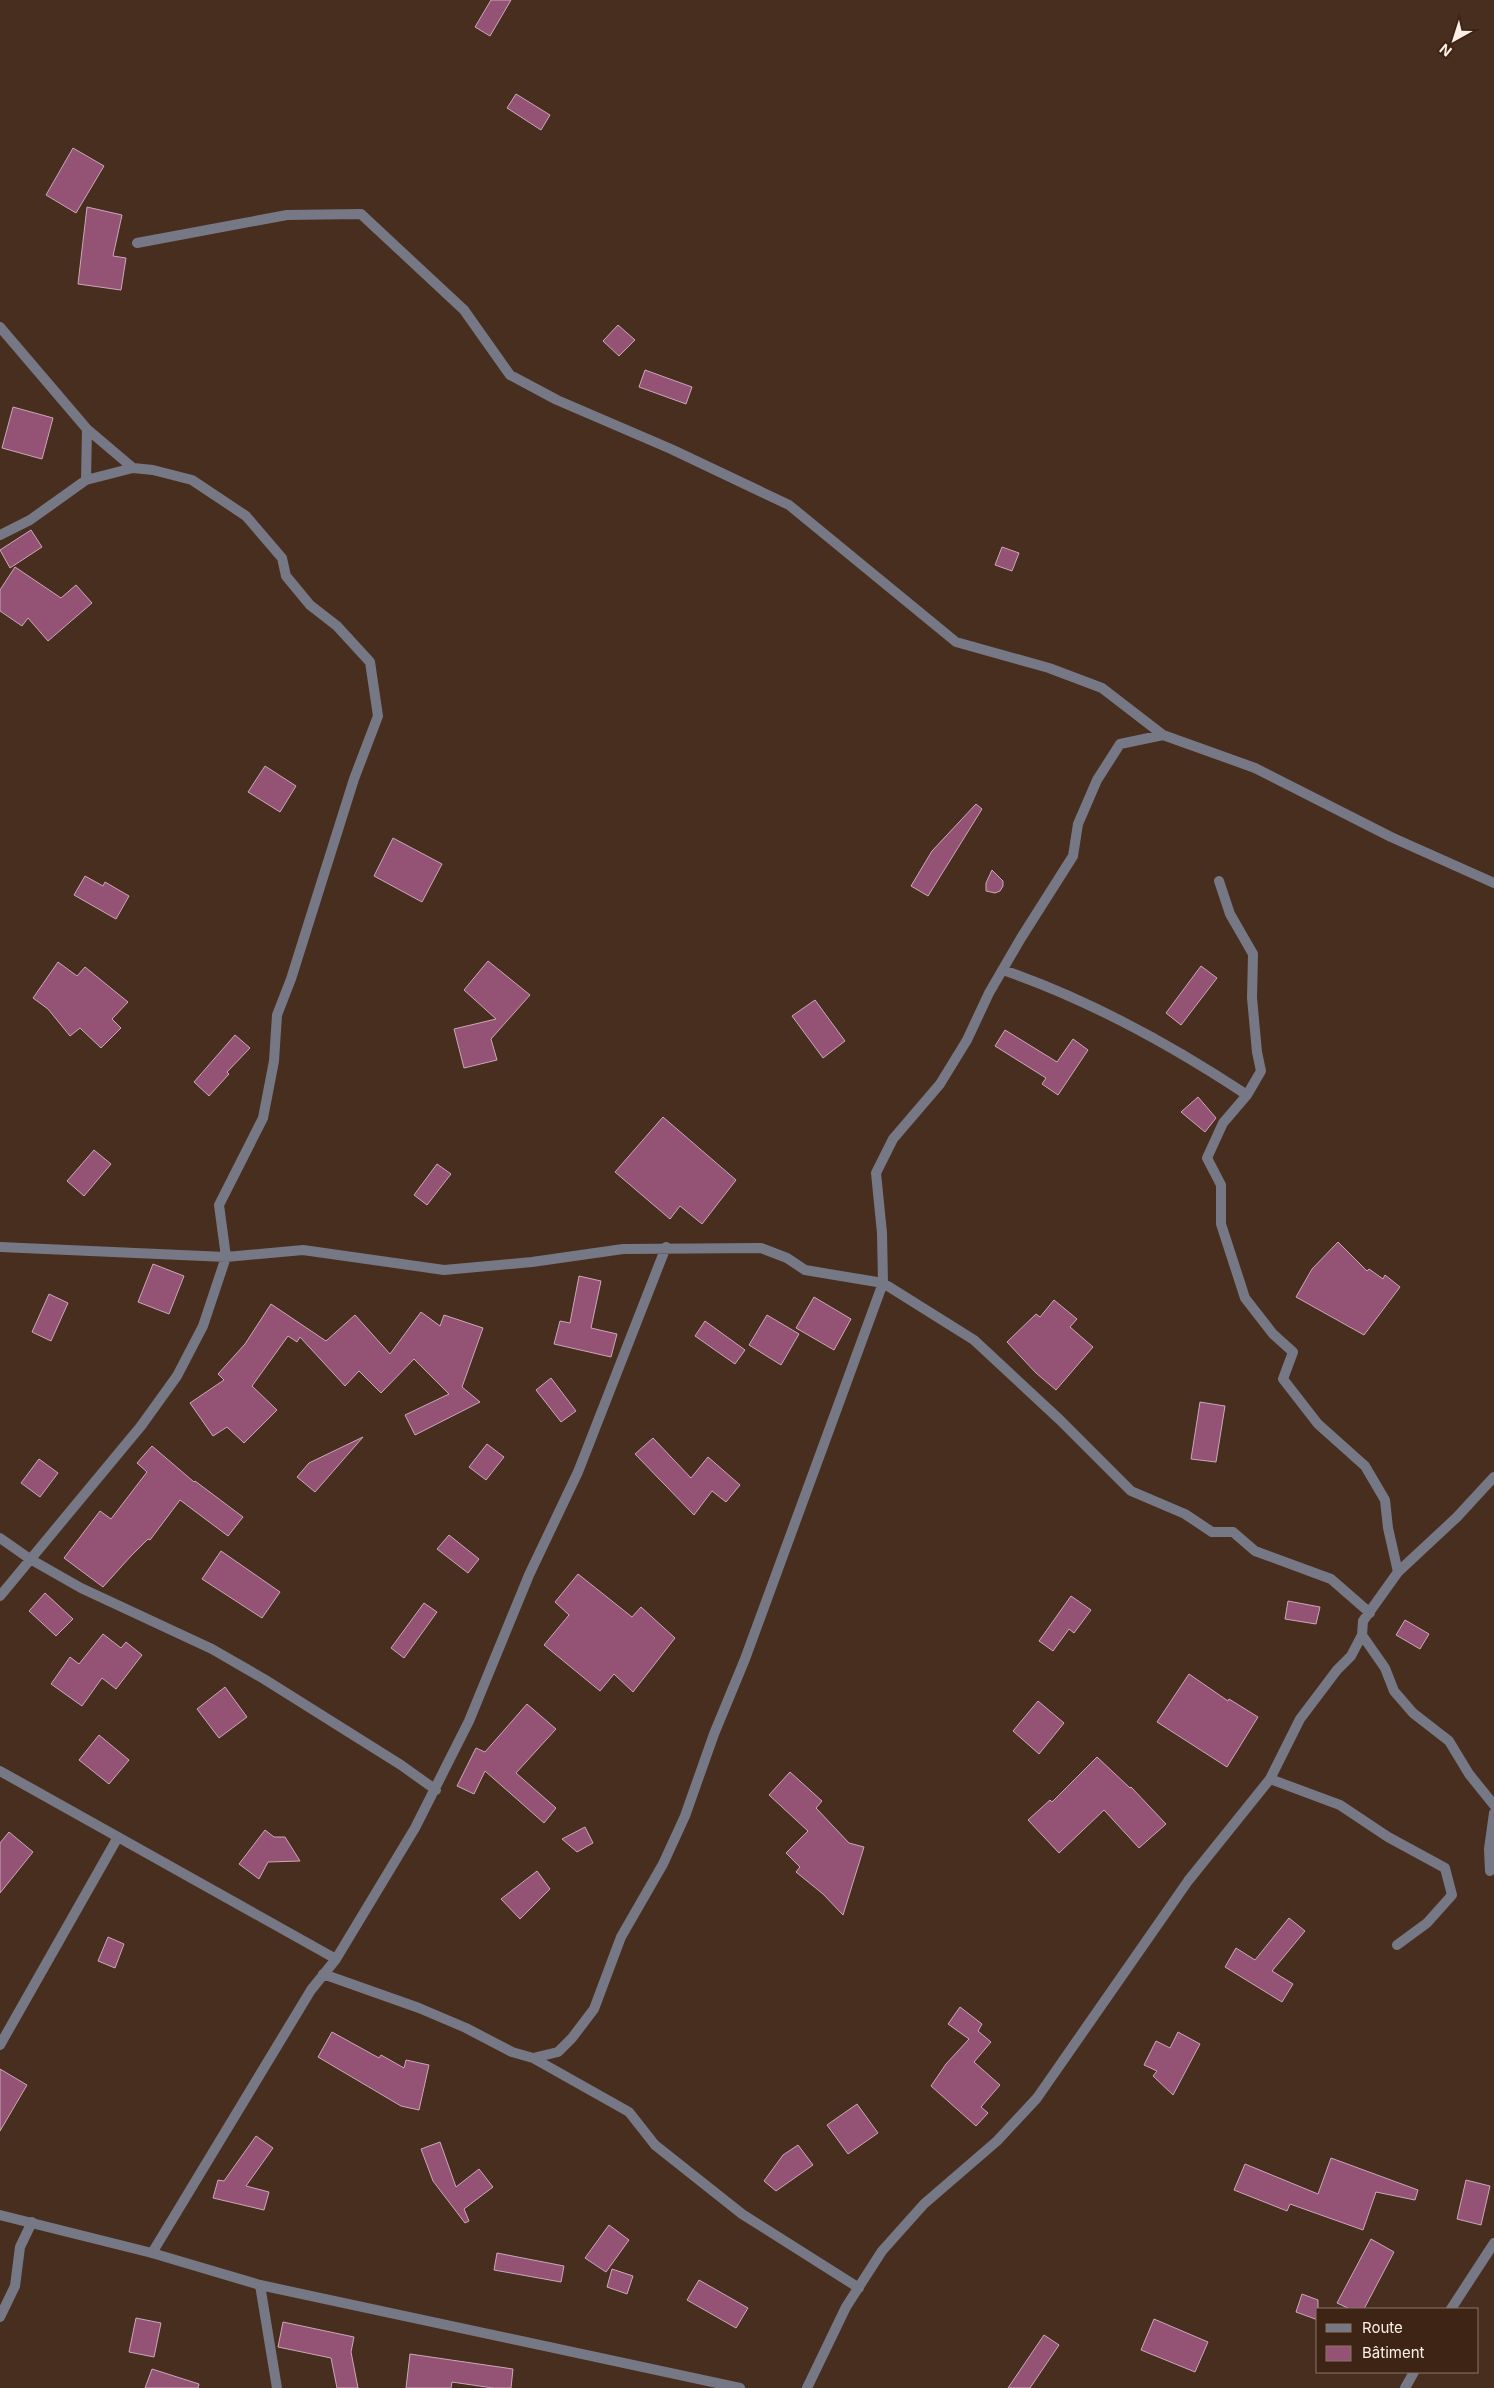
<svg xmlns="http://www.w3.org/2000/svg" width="1494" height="2388" font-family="Inter,sans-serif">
<rect width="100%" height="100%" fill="#482e1f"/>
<!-- building -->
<path fill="#945275" stroke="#cba8b9" d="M 491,0 L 511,0 L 490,36 L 475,27 Z
M 516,94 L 550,115 L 541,130 L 507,108 Z
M 73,148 L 104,166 L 76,213 L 46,195 Z
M 87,207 L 122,215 L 113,256 L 126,258 L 121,290 L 78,284 Z
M 618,325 L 635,340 L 619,356 L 603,341 Z
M 645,370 L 692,387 L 686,404 L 639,387 Z
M 13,407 L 53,418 L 42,459 L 2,448 Z
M 31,530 L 42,547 L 10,568 L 0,550 Z
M 1002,547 L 1019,553 L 1012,571 L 995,565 Z
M 15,567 L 61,598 L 76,585 L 92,603 L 48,641 L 28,618 L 22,626 L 0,611 L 0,590 Z
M 265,766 L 296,786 L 280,812 L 248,792 Z
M 976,804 L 982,809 L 928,896 L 911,886 L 932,851 Z
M 393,838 L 442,864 L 422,902 L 374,876 Z
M 992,870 L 1003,881 L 1003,886 L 1000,891 L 995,893 L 986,891 L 986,883 Z
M 85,876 L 103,886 L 105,882 L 129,896 L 116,919 L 74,895 Z
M 488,961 L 530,995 L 491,1039 L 497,1060 L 464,1068 L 454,1029 L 496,1019 L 464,990 Z
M 58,962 L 77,976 L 85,967 L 128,1002 L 112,1019 L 121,1028 L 101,1048 L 80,1028 L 70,1036 L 48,1009 L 33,998 Z
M 1201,966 L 1217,978 L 1181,1025 L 1166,1013 Z
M 815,1000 L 845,1041 L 823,1058 L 792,1016 Z
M 1005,1030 L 1057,1062 L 1073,1039 L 1088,1050 L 1058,1095 L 1042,1084 L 1046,1078 L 995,1046 Z
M 235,1035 L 250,1048 L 227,1072 L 229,1074 L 209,1096 L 194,1082 Z
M 1198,1097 L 1216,1118 L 1205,1132 L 1181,1112 Z
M 663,1117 L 736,1180 L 702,1224 L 680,1206 L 670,1219 L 615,1172 Z
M 94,1150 L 111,1164 L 84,1196 L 67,1181 Z
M 437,1164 L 451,1174 L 427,1205 L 414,1195 Z
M 1338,1242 L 1367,1271 L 1369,1269 L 1383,1279 L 1385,1275 L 1400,1287 L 1364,1335 L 1296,1297 L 1312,1269 Z
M 153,1264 L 184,1276 L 169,1314 L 138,1302 Z
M 579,1276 L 601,1281 L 591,1328 L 617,1334 L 611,1357 L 554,1344 L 560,1321 L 570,1323 Z
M 49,1294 L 68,1303 L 51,1341 L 32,1332 Z
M 814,1297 L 851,1319 L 834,1350 L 796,1328 Z
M 1054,1300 L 1077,1319 L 1070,1327 L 1093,1347 L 1056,1390 L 1036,1373 L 1007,1342 L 1036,1314 L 1040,1317 Z
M 271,1304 L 326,1341 L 355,1315 L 390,1354 L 421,1312 L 440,1326 L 444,1315 L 483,1328 L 462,1387 L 480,1402 L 415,1435 L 405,1415 L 449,1394 L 414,1359 L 381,1393 L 359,1371 L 345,1386 L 300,1337 L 297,1342 L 288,1336 L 252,1386 L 277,1410 L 244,1443 L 227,1427 L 213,1436 L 190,1403 L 224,1380 L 218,1374 L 245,1344 Z
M 767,1315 L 799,1334 L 781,1365 L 749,1345 Z
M 705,1321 L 745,1350 L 735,1364 L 695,1336 Z
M 551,1378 L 576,1411 L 561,1422 L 536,1390 Z
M 1200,1402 L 1225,1406 L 1216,1462 L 1191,1459 Z
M 363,1437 L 315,1492 L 297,1477 L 309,1463 Z
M 653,1438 L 691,1478 L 708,1457 L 740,1485 L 726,1502 L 712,1491 L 694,1515 L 635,1454 Z
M 487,1444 L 504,1457 L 486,1480 L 469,1467 Z
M 152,1446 L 194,1482 L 195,1481 L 243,1517 L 228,1536 L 180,1500 L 150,1540 L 148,1539 L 131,1556 L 103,1587 L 64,1558 L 100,1511 L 111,1519 L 147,1472 L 137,1463 Z
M 39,1459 L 58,1473 L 40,1497 L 21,1483 Z
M 449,1535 L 479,1559 L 468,1573 L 437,1549 Z
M 221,1551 L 280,1592 L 262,1618 L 202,1579 Z
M 578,1574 L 632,1617 L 641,1607 L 675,1638 L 633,1692 L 614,1674 L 600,1691 L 544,1645 L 569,1615 L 555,1602 Z
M 45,1593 L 73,1619 L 56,1636 L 29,1611 Z
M 1071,1596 L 1091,1610 L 1074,1633 L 1069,1629 L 1053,1651 L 1039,1641 Z
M 1288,1601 L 1320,1607 L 1316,1624 L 1285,1619 Z
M 424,1603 L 437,1612 L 404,1658 L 391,1648 Z
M 1405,1620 L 1429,1634 L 1420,1649 L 1396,1635 Z
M 103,1634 L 121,1648 L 126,1642 L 142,1655 L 116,1689 L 102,1678 L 82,1706 L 51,1684 L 70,1657 L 79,1664 Z
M 1189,1674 L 1228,1701 L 1229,1699 L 1258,1717 L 1227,1767 L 1157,1722 Z
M 225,1687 L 247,1717 L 219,1738 L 197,1709 Z
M 1038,1701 L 1064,1723 L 1039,1754 L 1013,1731 Z
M 527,1704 L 556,1729 L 516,1773 L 556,1808 L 544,1823 L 485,1771 L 474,1794 L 457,1786 L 476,1748 L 485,1752 Z
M 99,1735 L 129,1760 L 109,1784 L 79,1760 Z
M 1097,1757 L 1130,1788 L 1131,1787 L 1166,1824 L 1139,1848 L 1104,1810 L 1059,1853 L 1028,1820 L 1050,1800 L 1052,1802 Z
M 790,1772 L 822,1801 L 816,1808 L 849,1843 L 864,1847 L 843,1915 L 823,1894 L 796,1872 L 800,1867 L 786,1853 L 808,1831 L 769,1795 Z
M 585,1827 L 593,1843 L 577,1852 L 562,1839 Z
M 265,1830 L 274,1837 L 285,1837 L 300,1861 L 268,1862 L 259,1879 L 239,1864 Z
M 9,1832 L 33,1852 L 0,1893 L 0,1843 Z
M 537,1871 L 550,1889 L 520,1919 L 501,1899 Z
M 1289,1918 L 1305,1931 L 1272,1971 L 1293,1984 L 1282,2002 L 1225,1967 L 1236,1948 L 1255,1960 Z
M 108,1937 L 124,1944 L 115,1968 L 98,1961 Z
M 960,2007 L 982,2024 L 978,2031 L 991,2042 L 974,2062 L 1000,2085 L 981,2107 L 988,2113 L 976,2126 L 931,2086 L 946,2064 L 969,2039 L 948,2024 Z
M 332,2032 L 379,2058 L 381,2055 L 404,2068 L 406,2060 L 429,2065 L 419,2110 L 401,2106 L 318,2057 Z
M 1178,2032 L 1200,2044 L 1173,2095 L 1153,2076 L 1157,2071 L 1144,2065 L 1156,2041 L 1170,2048 Z
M 0,2069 L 27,2085 L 0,2131 Z
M 857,2104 L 878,2133 L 848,2154 L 827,2125 Z
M 256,2136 L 273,2148 L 246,2186 L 269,2192 L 264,2210 L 213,2198 L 218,2180 L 224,2181 Z
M 440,2142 L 456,2187 L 479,2169 L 493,2187 L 464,2209 L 469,2221 L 465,2223 L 433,2181 L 421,2149 Z
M 798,2145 L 813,2165 L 776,2191 L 764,2181 L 783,2155 Z
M 1331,2158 L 1418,2190 L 1415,2200 L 1376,2192 L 1363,2230 L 1290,2204 L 1287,2211 L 1234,2190 L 1245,2164 L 1318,2194 Z
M 1466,2180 L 1490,2186 L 1481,2225 L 1457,2219 Z
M 609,2225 L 629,2240 L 606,2272 L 585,2258 Z
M 1371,2239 L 1394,2252 L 1364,2309 L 1350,2309 L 1337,2303 Z
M 497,2253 L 564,2266 L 561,2282 L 494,2270 Z
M 612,2269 L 633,2276 L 627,2294 L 607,2287 Z
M 699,2280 L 748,2308 L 736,2328 L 687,2300 Z
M 1302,2294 L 1318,2300 L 1318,2320 L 1296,2312 Z
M 136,2318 L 161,2323 L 154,2357 L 129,2352 Z
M 1154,2319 L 1208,2342 L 1195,2372 L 1141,2350 Z
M 283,2322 L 354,2337 L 351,2352 L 358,2388 L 337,2388 L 331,2358 L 278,2347 Z
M 1044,2335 L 1059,2345 L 1030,2388 L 1008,2388 Z
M 410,2354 L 513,2369 L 511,2388 L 493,2388 L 452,2382 L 451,2388 L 406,2388 Z
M 152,2369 L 199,2384 L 198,2388 L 145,2388 Z"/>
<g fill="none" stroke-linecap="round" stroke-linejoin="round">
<!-- minor -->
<path stroke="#777885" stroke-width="10" d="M 137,243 L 287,215 L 361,214 L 464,310 L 510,375 L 557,400 L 671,449 L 789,505 L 956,642 L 1049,668 L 1102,688 L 1163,735 L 1255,768 L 1391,837 L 1494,883
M 0,327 L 87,429 L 133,468
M 86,480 L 87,429
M 0,535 L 30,520 L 86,480 L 133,468 L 153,470 L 192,480 L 246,516 L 282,558 L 286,576 L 310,605 L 337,626 L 370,662 L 378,716 L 354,779 L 291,979 L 277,1015 L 274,1061 L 263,1118 L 219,1205 L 226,1257 L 203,1326 L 177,1376 L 141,1426 L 0,1596
M 1219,881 L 1230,914 L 1253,954 L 1252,998 L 1257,1052 L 1261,1071 L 1247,1095
M 1003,970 C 1090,1000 1170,1044 1247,1095 L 1223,1123 L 1207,1158 L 1221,1185 L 1221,1224 L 1245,1298 L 1273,1334 L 1293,1352 L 1283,1379 L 1318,1424 L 1365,1466 L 1385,1500 L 1388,1528 L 1398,1572
M 0,1247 L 226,1257 L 303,1250 L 444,1270 L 532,1262 L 623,1249 L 761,1248 L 787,1258 L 805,1270 L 883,1283 L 974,1340 L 1060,1420 L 1131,1491 L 1185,1514 L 1212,1532 L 1233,1532 L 1255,1551 L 1331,1579 L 1370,1613
M 0,1538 L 30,1559 L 81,1588 L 212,1649 L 264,1679 L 401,1765 L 436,1790
M 1362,1635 L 1385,1668 L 1394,1691 L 1413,1713 L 1449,1741 L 1469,1774 L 1494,1805
M 0,1771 L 336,1959
M 1270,1779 L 1340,1805 L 1388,1837 L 1445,1868 L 1452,1895 L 1427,1923 L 1397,1945
M 1490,1871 L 1489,1849 L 1494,1813
M 323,1974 L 419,2008 L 466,2028 L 512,2052 L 533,2058 L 629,2112 L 655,2145 L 742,2214 L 859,2288
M 0,2045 L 118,1837
M 533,2058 L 558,2052 L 572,2038 L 594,2009 L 621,1937 L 663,1864 L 685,1816 L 714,1734 L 745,1659 L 883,1283 L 882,1233 L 876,1173 L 893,1139 L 940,1084 L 967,1040 L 989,993 L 1021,938 L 1073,856 L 1078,824 L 1097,780 L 1120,744 L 1163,735
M 152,2253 L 311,1990 L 336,1959 L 415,1828 L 469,1721 L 529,1575 L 578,1472 L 666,1247
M 260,2285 L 277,2388
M 1451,2309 L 1494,2243
M 0,2317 L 15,2286 L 20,2247 L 32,2222
M 807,2388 L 846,2307 L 882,2251 L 924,2204 L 997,2141 L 1037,2098 L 1188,1881 L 1270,1779 L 1300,1719 L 1337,1670 L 1351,1656 L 1362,1635 L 1363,1621 L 1398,1572 L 1457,1517 L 1494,1477
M 1405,2388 L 1414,2372"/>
<!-- tertiary -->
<path stroke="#777885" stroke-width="10" d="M 0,2215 L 152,2253 L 260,2285 L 740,2388"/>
</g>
<!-- legend -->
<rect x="1316" y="2308" width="162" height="65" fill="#3d2415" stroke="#897569"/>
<rect x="1326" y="2324" width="25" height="8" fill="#777885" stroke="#897569"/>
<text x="1362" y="2333" font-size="15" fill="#fcefe7">Route</text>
<rect x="1326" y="2346" width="25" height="15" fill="#945275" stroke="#897569"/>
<text x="1362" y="2358" font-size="15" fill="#fcefe7">Bâtiment</text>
<!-- north arrow -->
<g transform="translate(1454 40) rotate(219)" stroke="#3d2415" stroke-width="4" paint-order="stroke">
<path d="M0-4L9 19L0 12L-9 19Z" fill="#fcefe7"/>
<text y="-8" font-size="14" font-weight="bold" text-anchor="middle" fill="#fcefe7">N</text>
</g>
</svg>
